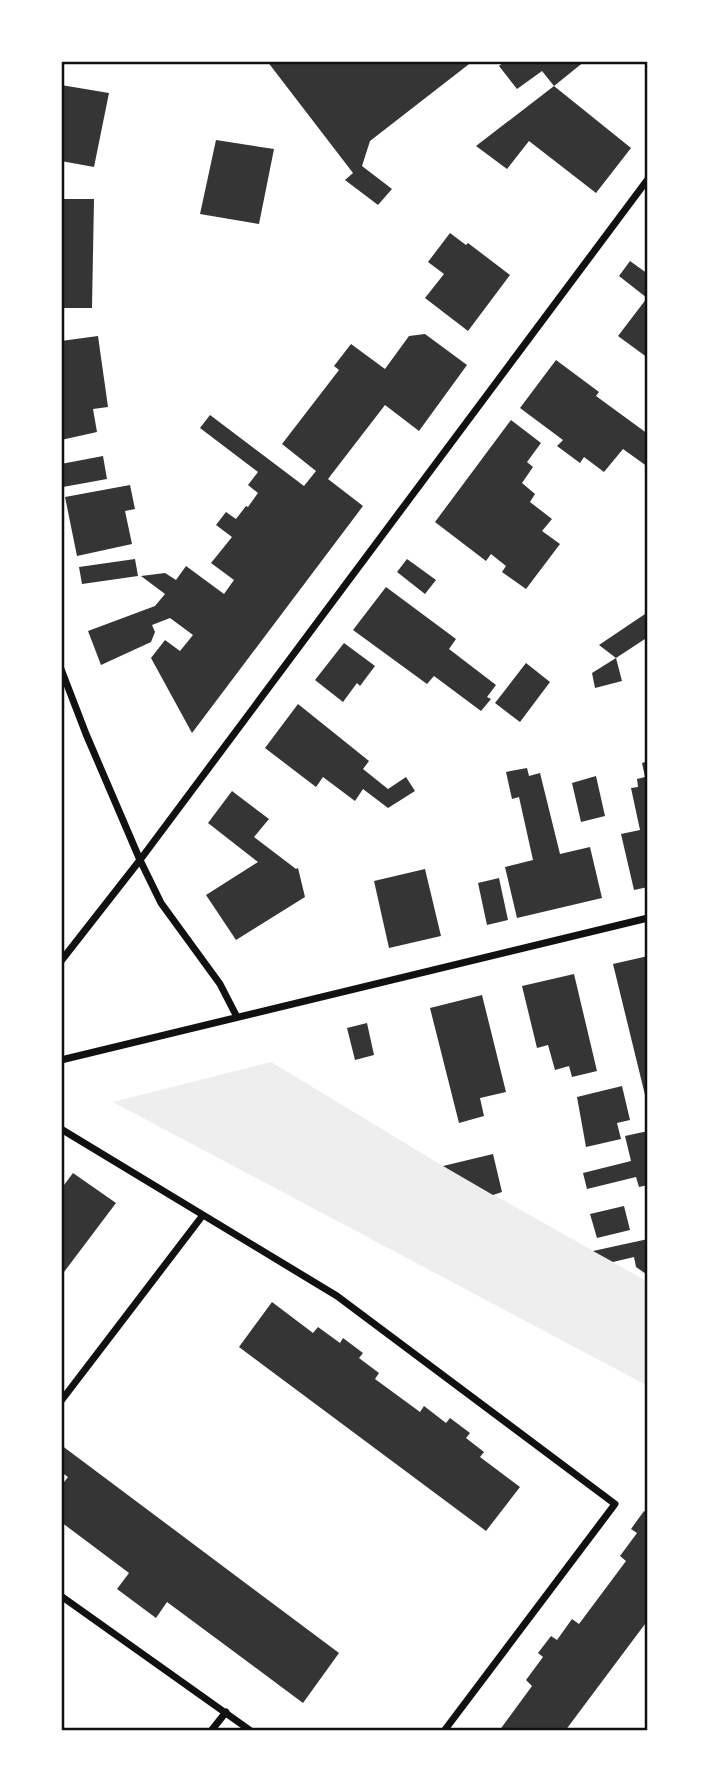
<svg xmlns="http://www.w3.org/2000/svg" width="709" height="1792" font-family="Roboto,sans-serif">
<rect width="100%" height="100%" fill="#fff"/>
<!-- green -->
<path fill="#eee" d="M 271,1062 L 443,1166 L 648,1282 L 648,1386 L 113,1102 Z"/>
<!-- building -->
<path fill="#353535" d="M 267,61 L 473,61 L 370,141 L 362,166 L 392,189 L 378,205 L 345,180 L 353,173 Z
M 505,61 L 585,61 L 554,86 L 542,71 L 517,89 L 499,66 Z
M 61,85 L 109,93 L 94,167 L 61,161 Z
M 554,86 L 631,148 L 596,193 L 529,141 L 507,169 L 476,146 Z
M 216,140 L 274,149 L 259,224 L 200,214 Z
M 61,199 L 94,199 L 92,308 L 61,308 Z
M 450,233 L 466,245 L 468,243 L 510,275 L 468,331 L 425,298 L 444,274 L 428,262 Z
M 630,261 L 648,274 L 648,358 L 618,336 L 647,298 L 619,276 Z
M 425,334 L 467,365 L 419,431 L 385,405 L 328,479 L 363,506 L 192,733 L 151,658 L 165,640 L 180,651 L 193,635 L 170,618 L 152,625 L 155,632 L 151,642 L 101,665 L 88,631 L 155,606 L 165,594 L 141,576 L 165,573 L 176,580 L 186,566 L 224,594 L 234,580 L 211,563 L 232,537 L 216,525 L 226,512 L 236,519 L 246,506 L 248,507 L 258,493 L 248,485 L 258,472 L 200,428 L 210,415 L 304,486 L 316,471 L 282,444 L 339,370 L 334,366 L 351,344 L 385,369 L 409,336 Z
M 98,336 L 108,407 L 93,409 L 97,432 L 61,440 L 61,341 Z
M 556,360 L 599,392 L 596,396 L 648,434 L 648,467 L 623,449 L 604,472 L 584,457 L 580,463 L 557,446 L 563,440 L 520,408 Z
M 511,420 L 541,443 L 527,462 L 533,467 L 522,483 L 535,494 L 530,502 L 552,519 L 542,531 L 560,544 L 526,589 L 502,572 L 506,566 L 491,554 L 486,561 L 435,522 Z
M 103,456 L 107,479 L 63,487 L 61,464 Z
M 130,485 L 135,509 L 125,511 L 132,544 L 77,556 L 65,497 Z
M 135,559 L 138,576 L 82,584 L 79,567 Z
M 407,559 L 436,580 L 425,594 L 397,572 Z
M 386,587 L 456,639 L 449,649 L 496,685 L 487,697 L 491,699 L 481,711 L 434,676 L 427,684 L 353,630 Z
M 648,612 L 648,637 L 616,658 L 599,645 Z
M 344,643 L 375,666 L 360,686 L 357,683 L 343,702 L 315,680 Z
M 616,658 L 622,681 L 595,688 L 592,673 Z
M 526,663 L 550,682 L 520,722 L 495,703 Z
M 298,704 L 369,761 L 363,769 L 388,789 L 406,777 L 415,791 L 388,808 L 363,789 L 355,801 L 323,777 L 316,787 L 265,748 Z
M 648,761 L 648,887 L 634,890 L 621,834 L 640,830 L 631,788 L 638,787 L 637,779 L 645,777 L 642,763 Z
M 527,768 L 529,776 L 540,773 L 560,854 L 590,847 L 602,898 L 517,918 L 505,867 L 533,860 L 519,797 L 512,799 L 506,772 Z
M 596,776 L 605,816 L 581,822 L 572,783 Z
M 232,791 L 269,819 L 254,837 L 296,869 L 298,868 L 305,897 L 236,940 L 206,895 L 258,862 L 208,823 Z
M 425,869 L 441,936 L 389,948 L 374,881 Z
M 499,878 L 508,920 L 487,925 L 478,883 Z
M 648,956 L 648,1094 L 645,1095 L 613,964 Z
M 574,974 L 597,1071 L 572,1077 L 569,1066 L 555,1070 L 548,1045 L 537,1048 L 522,986 Z
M 482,995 L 506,1092 L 480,1098 L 484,1116 L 459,1123 L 430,1008 Z
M 367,1023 L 374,1055 L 355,1060 L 347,1028 Z
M 622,1086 L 630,1120 L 617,1123 L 621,1139 L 586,1147 L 577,1097 Z
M 648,1131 L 648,1185 L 639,1187 L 636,1177 L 587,1189 L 583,1173 L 631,1161 L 625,1136 Z
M 493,1154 L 502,1192 L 493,1195 L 443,1166 Z
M 73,1173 L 116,1203 L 61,1276 L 61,1189 Z
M 624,1206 L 630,1230 L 597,1238 L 590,1214 Z
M 648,1239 L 646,1274 L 636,1267 L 634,1257 L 613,1262 L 593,1251 Z
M 272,1302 L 313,1333 L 318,1327 L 340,1343 L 343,1338 L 363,1353 L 359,1358 L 379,1373 L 375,1379 L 420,1412 L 424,1406 L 446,1423 L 450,1418 L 470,1433 L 466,1438 L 484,1452 L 480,1457 L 520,1487 L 486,1531 L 239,1347 Z
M 61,1445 L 339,1653 L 303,1703 L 167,1602 L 156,1618 L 117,1589 L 129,1573 L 61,1522 L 61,1486 L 68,1477 L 61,1472 Z
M 644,1511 L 648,1513 L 648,1620 L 565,1731 L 499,1731 L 532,1686 L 526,1680 L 543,1657 L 538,1653 L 551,1636 L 557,1640 L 572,1619 L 579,1624 L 626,1561 L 620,1556 L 637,1533 L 631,1529 Z"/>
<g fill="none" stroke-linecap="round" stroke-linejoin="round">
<!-- minor -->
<path stroke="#111" stroke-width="7" d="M 61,669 L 86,734 L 140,860 L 161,903 L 220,984 L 237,1017
M 61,961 L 140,860 L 648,179
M 61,1060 L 648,918
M 61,1129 L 337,1296 L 615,1504 L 444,1731
M 61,1401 L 203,1215
M 61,1596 L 251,1731
M 211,1731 L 226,1712"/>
</g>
<!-- border -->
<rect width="709" height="1792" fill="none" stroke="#ffffff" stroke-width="126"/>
<rect x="63" y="63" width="583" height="1666" fill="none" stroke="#111" stroke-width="2.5"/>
</svg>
